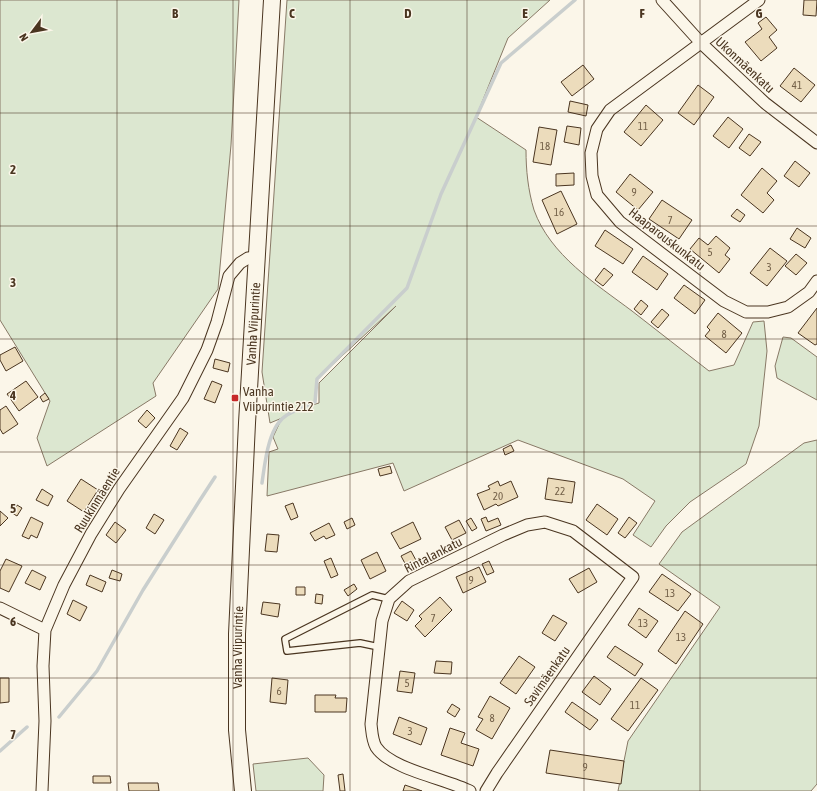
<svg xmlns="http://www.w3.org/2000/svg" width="817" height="791" font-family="'Asap Condensed',sans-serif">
<rect width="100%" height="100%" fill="#fbf6e9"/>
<!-- green -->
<path fill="#dce7d0" stroke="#887966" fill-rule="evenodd" d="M 0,0 L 239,0 L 231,145 L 218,289 L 153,383 L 156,396 L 47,466 L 37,438 L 50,401 L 0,320 Z
M 287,0 L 550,0 L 508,38 L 476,117 L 526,150 C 526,170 528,190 534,210 C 550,255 596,284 632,311 C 658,331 683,351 709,371 L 734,365 L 753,322 L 764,321 L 767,351 L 759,426 L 746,464 L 690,502 L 666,526 L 651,547 L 633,535 L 655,501 L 623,479 L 518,440 L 404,491 L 393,463 L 267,496 L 269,452 L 278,449 L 273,437 L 282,418 L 270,423 L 262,372 ZM 396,306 L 319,383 L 319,403 L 305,407 L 315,402 L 317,379 Z
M 783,337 L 791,338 L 817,357 L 817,400 L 777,378 L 775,366 Z
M 817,440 L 817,784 L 811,791 L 618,791 L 628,741 L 720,607 L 659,564 L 682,532 L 804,443 Z
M 308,758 L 324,775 L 323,791 L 256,791 L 253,764 Z"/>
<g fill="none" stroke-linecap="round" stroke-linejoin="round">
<!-- stream -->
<path stroke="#c9cecd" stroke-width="3.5" d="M 262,483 C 265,463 268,426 287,415 C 295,410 306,406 315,402 L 317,379 L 407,288 L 441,194 L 501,63 L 575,0
M 59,717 L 97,671 L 143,590 L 200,500 L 215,477
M 0,751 L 27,727"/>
</g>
<!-- building -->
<path fill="#ecdcbc" stroke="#4a3520" d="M 804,0 L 817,0 L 816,16 L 803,15 Z
M 766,17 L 777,30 L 769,37 L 777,48 L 761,61 L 745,42 L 762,29 L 758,23 Z
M 583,65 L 594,79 L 572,96 L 561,82 Z
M 794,68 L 815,85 L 801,102 L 780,86 Z
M 698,85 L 714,97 L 694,125 L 678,113 Z
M 570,101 L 588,105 L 586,116 L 568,112 Z
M 646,105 L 663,120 L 641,146 L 624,132 Z
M 728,117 L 743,129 L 729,148 L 713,136 Z
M 567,126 L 581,128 L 579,145 L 564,142 Z
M 539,127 L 557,130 L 551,165 L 533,162 Z
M 749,134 L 761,142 L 750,156 L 739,148 Z
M 795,161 L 810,173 L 799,187 L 784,176 Z
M 762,168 L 777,181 L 767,193 L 774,200 L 763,213 L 741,195 Z
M 574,173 L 574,185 L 556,186 L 556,174 Z
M 630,174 L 653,192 L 638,210 L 616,192 Z
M 561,191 L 577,224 L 557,234 L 542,200 Z
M 662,200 L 692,220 L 679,239 L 649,219 Z
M 737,209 L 745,215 L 740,222 L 731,216 Z
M 797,228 L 811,238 L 805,248 L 790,239 Z
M 605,230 L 633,249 L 623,264 L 595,246 Z
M 716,236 L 730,248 L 725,255 L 730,259 L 719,273 L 690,249 L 699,238 L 708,245 Z
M 770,248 L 787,261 L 767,286 L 750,273 Z
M 796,254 L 807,263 L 796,275 L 785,266 Z
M 643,256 L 668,274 L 657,290 L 632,272 Z
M 604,268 L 613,275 L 603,286 L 595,280 Z
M 684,285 L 705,300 L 695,314 L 674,298 Z
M 641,300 L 648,306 L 641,315 L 634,309 Z
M 817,308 L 817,344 L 815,345 L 798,333 Z
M 662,309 L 669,315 L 658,328 L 651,322 Z
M 718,313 L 742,333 L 726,353 L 705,336 L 710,330 L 707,327 Z
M 15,347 L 23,361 L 6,371 L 0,360 L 0,355 Z
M 215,359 L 230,363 L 228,372 L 213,368 Z
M 26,381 L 38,397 L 19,411 L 7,394 Z
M 212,381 L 222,385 L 215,403 L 204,399 Z
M 45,393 L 49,399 L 43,402 L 40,397 Z
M 6,406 L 18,424 L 3,434 L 0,429 L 0,410 Z
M 147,410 L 155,418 L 146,428 L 138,421 Z
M 180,428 L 188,433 L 177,450 L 170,446 Z
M 511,445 L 514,451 L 505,455 L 503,449 Z
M 390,466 L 392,473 L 380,476 L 378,469 Z
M 548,478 L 575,482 L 572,503 L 545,499 Z
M 81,479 L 98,490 L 84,512 L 67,501 Z
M 498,481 L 500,486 L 511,481 L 518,497 L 498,506 L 496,504 L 484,510 L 477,494 L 490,489 L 488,486 Z
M 42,489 L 53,496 L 48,506 L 36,500 Z
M 293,503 L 298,517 L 291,520 L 285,506 Z
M 597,504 L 618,519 L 607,535 L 586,520 Z
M 17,505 L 22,508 L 17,516 L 12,513 Z
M 0,511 L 8,518 L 0,526 Z
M 154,514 L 164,520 L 155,534 L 146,528 Z
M 31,517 L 43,523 L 37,538 L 31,535 L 29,539 L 22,536 Z
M 486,517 L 488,522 L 498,518 L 501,525 L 486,531 L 481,519 Z
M 629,517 L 637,523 L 625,538 L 618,533 Z
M 352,518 L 355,525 L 347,529 L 344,522 Z
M 471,518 L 477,528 L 472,531 L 466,521 Z
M 459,520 L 466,533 L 452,540 L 445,527 Z
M 115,522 L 126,530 L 116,543 L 106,535 Z
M 413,522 L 421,539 L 400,549 L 391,533 Z
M 329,523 L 335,535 L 326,539 L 324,536 L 315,541 L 310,533 Z
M 267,534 L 279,535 L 277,552 L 265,551 Z
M 411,551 L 418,564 L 408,569 L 401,556 Z
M 377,552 L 386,571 L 370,579 L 361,560 Z
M 331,558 L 338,575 L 331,578 L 324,561 Z
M 6,559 L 22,566 L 9,592 L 0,588 L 0,571 Z
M 489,561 L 494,572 L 487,575 L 482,564 Z
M 479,567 L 486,582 L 463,593 L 456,577 Z
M 589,568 L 597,582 L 578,593 L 569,579 Z
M 32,570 L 46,577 L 40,590 L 25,583 Z
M 112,570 L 122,574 L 120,581 L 109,578 Z
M 662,574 L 691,594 L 678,611 L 649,592 Z
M 90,575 L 106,582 L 102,592 L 86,585 Z
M 354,584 L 357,589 L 348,596 L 344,590 Z
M 296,587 L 305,587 L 305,595 L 296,595 Z
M 316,594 L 323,595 L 322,604 L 315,603 Z
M 440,597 L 452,610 L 425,637 L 415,626 L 422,619 L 419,616 Z
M 73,600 L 87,607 L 80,621 L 67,614 Z
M 402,601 L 414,610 L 407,621 L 394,613 Z
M 263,602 L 280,604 L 278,617 L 261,614 Z
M 639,608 L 658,621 L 646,638 L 628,625 Z
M 685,611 L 703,624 L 676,664 L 658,651 Z
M 553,615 L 567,623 L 555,641 L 542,633 Z
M 615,646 L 643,664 L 635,676 L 607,657 Z
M 519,656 L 535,667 L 516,694 L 500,683 Z
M 436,661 L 452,662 L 451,674 L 434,673 Z
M 400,671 L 415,673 L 412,693 L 397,691 Z
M 594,676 L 611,689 L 600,705 L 582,692 Z
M 0,678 L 9,678 L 9,702 L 0,703 Z
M 272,678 L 288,680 L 286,704 L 270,702 Z
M 641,678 L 658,690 L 628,731 L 611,719 Z
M 315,695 L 336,695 L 335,698 L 347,698 L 346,712 L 315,712 Z
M 490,696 L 510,708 L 492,739 L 476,730 L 483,719 L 478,717 Z
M 572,702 L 598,720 L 590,730 L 565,712 Z
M 452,704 L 460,709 L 455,717 L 447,712 Z
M 399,717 L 427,728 L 421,745 L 393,734 Z
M 450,728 L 465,733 L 461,743 L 479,749 L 473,766 L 441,755 Z
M 550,750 L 624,761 L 621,784 L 546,773 Z
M 343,774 L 345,791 L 340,791 L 338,775 Z
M 93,776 L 110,776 L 111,783 L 93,783 Z
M 128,783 L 158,783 L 159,791 L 129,791 Z
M 405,785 L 422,791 L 403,791 Z"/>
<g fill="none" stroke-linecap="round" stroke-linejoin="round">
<!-- lane casing -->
<g stroke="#4a3520" stroke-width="8">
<path id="lane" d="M 379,647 L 360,643 L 287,651 L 285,639 L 372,595 L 389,599"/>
</g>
<!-- street casing -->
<g stroke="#4a3520" stroke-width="13">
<path id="street" d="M 662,0 L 701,43 L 765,103 L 817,143
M 759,0 L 610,110 L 597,129 L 591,153 L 592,176 L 597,195 L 620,222 L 724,301 L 746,312 L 768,312 L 788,307 L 809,292 L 817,281
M 0,608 L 45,630
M 42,791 L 45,721 L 43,666 L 45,630 L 64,585 L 91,534 L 119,489 L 183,398 L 207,350 L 217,322 L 229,276 L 240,263 L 248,258 L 257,257
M 470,791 C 446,779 390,769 376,747 C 372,740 372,732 371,724 L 382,621 L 389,599 L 409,581 L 503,535 L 527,525 L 545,522 L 573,531 L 633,577 L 497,773 L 486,791"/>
</g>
<!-- secondary casing -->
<g stroke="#4a3520" stroke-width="18">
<g id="secondary">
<path id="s1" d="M 243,791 L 237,730 L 237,634 L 247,423 L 272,0"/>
</g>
</g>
<!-- lane -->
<use href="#lane" stroke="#fbf6e9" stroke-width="5.5"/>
<!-- street -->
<use href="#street" stroke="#fbf6e9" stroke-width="11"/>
<!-- secondary -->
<use href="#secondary" stroke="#fbf6e9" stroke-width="16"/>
</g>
<!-- grid -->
<path fill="none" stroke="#4a3520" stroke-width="1" stroke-opacity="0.55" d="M 117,0 L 117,791M 233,0 L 233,791M 350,0 L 350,791M 467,0 L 467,791M 584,0 L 584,791M 700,0 L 700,791M 0,113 L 817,113M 0,226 L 817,226M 0,339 L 817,339M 0,452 L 817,452M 0,565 L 817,565M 0,678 L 817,678"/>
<!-- markers -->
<rect fill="#c62828" stroke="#fbf6e9" stroke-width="1.5" x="231" y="394" width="8" height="8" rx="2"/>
<g text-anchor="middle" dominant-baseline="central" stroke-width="3" stroke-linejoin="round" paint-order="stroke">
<!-- number labels -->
<g font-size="11" fill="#725f47">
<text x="797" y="85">41</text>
<text x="643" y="126">11</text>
<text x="545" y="146">18</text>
<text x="634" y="192">9</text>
<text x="559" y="212">16</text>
<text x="670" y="220">7</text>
<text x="710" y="252">5</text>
<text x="769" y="267">3</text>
<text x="724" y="334">8</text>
<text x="560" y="491">22</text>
<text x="498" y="496">20</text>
<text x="471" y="580">9</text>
<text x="670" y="593">13</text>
<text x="433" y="618">7</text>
<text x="643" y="623">13</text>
<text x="681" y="637">13</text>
<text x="407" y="683">5</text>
<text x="279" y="691">6</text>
<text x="635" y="705">11</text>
<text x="492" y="718">8</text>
<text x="410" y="731">3</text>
<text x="585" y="767">9</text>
</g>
<!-- street labels -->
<g font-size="13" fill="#4a3520" stroke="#fbf6e9">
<text transform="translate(745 65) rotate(43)">Ukonmäenkatu</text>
<text transform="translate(667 239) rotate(38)">Haaparouskunkatu</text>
<text stroke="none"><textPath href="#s1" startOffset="468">Vanha Viipurintie</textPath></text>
<text transform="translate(97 500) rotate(-58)">Ruukinmäentie</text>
<text transform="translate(433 555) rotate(-27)">Rintalankatu</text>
<text stroke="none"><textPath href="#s1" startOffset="144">Vanha Viipurintie</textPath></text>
<text transform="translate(547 676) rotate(-55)">Savimäenkatu</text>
</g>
<!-- poi labels -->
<g font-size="13" fill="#4a3520" stroke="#fbf6e9" text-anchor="start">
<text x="243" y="391">Vanha<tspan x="243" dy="15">Viipurintie 212</tspan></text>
</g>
</g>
<g font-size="13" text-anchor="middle" font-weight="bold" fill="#4a3520" stroke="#fbf6e9" stroke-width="3" stroke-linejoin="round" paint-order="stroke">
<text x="175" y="18">B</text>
<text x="292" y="18">C</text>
<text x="408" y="18">D</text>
<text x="525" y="18">E</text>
<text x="642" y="18">F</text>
<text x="759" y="18">G</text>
<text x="13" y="174">2</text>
<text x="13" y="287">3</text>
<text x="13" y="400">4</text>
<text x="13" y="513">5</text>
<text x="13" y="626">6</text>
<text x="13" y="739">7</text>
</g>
<!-- north arrow -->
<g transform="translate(32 32) rotate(238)" stroke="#fbf6e9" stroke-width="3" paint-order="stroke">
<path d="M0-3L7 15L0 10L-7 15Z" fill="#4a3520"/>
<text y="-6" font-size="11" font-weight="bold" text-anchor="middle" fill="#4a3520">N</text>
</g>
</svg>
